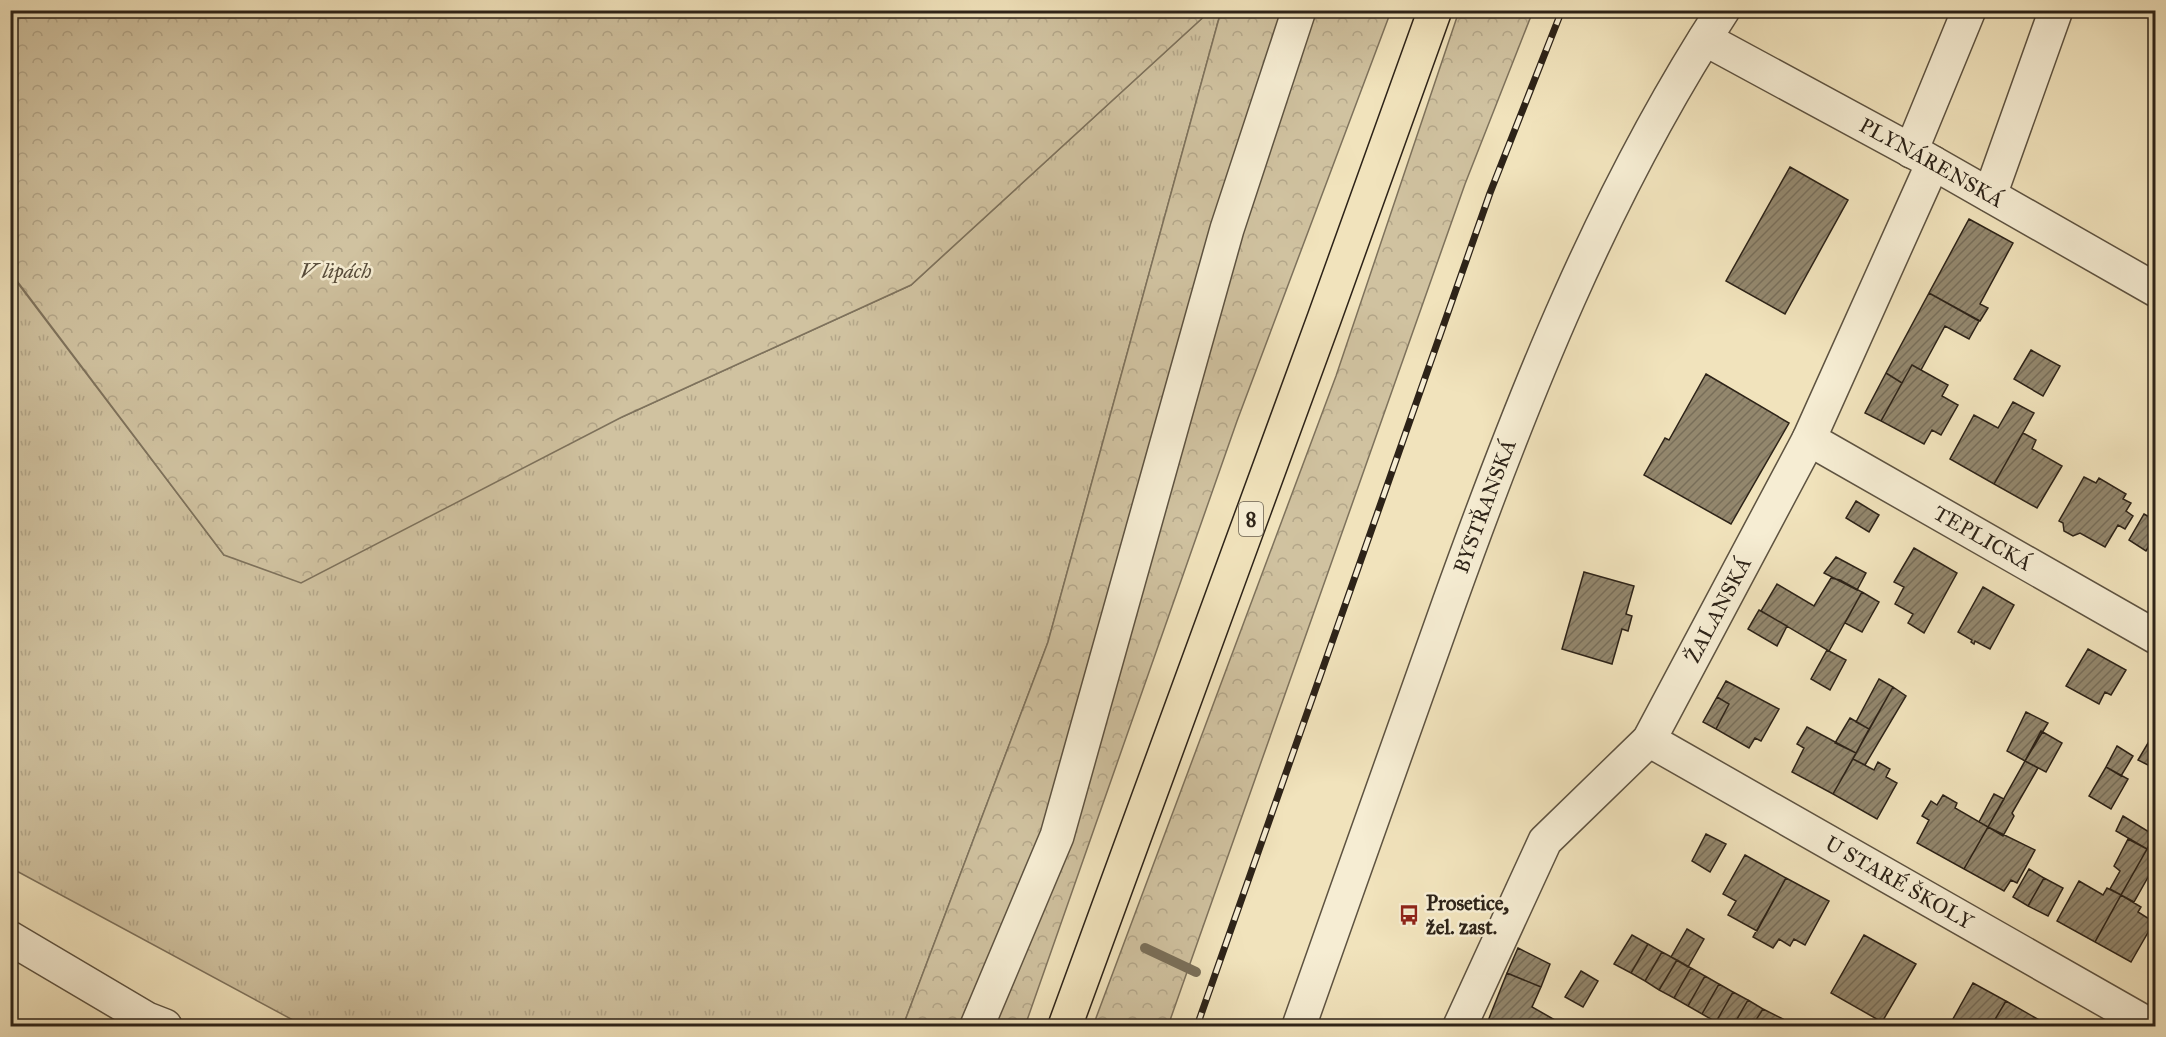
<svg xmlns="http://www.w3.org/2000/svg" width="2166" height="1037" font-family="'IM FELL Great Primer',serif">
<defs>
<pattern id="grass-tufts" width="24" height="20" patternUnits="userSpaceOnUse" patternTransform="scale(1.5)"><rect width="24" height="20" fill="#d0c2a0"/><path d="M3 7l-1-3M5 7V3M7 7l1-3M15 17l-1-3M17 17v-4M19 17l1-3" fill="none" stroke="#b3a689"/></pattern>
<pattern id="forest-crowns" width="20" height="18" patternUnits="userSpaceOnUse" patternTransform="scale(1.5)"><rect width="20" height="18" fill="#d0c2a0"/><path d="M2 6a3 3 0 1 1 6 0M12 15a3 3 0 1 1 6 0" fill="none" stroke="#b3a689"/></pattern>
<pattern id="building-hatch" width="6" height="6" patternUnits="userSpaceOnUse" patternTransform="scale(1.5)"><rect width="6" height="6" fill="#93876d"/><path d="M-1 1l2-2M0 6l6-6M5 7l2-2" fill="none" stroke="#786e59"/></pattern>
</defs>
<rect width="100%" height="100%" fill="#f1e3bc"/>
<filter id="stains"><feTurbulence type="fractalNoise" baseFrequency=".00333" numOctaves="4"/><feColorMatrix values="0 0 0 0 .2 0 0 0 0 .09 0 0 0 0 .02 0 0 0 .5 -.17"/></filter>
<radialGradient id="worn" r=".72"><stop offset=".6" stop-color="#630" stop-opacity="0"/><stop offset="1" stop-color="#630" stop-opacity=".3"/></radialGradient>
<!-- grass -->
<path fill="url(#grass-tufts)" stroke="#7e725c" stroke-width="1.5" d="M 1210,11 L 1221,11 L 1048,642 L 903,1026 L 304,1026 L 11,868 L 10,273 L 224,555 L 622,417 L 911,285 Z"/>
<!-- forest -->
<path fill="url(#forest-crowns)" stroke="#7e725c" stroke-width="1.5" d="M 11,10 L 1210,10 L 1210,11 L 911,285 L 622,417 L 301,583 L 224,555 L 11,273 Z
M 1221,11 L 1391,11 L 1237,421 L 1025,1026 L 903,1026 L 1048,642 Z
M 1459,11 L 1533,11 L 1465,184 L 1168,1026 L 1093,1026 L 1336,376 Z"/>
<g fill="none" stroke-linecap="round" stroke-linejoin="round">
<!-- stream -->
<path stroke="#7a6f59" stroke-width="10" d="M 1145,948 L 1196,972"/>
</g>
<!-- building -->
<path fill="url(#building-hatch)" stroke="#2d2318" stroke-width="1.5" d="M 1790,167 L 1848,200 L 1785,314 L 1726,281 Z
M 1969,219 L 2013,243 L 1980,304 L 1988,308 L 1980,321 L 1929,293 Z
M 1929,293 L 1979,321 L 1969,339 L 1945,326 L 1921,370 L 1912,365 L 1902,383 L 1886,373 Z
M 2031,350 L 2060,366 L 2043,396 L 2014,379 Z
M 1912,365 L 1948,385 L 1942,396 L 1958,405 L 1941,435 L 1932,430 L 1924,444 L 1881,421 Z
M 1886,373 L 1902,383 L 1881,421 L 1865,413 Z
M 1706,374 L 1789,423 L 1731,524 L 1644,475 L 1665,438 L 1669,440 Z
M 2013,402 L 2034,413 L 1994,484 L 1950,459 L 1974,415 L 1998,428 Z
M 2023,433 L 2036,440 L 2032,449 L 2062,466 L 2037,508 L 1994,484 Z
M 2084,477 L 2096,483 L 2099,478 L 2126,494 L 2123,499 L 2131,503 L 2126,511 L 2133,516 L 2125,529 L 2118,525 L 2105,547 L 2080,533 L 2073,536 L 2064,531 L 2063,523 L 2059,521 Z
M 1856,501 L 1879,515 L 1869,532 L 1846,518 Z
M 2144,514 L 2156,521 L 2156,535 L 2146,551 L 2129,540 Z
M 1914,548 L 1957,573 L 1924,633 L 1908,623 L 1913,614 L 1895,604 L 1904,587 L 1894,582 Z
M 1836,557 L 1866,573 L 1857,590 L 1824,573 Z
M 1584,572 L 1634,586 L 1626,614 L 1632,616 L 1628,631 L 1622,629 L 1612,664 L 1562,649 Z
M 1831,578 L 1840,580 L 1862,592 L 1829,651 L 1761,611 L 1777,584 L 1814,606 Z
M 1983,587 L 2014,605 L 1990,649 L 1975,641 L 1974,644 L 1971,642 L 1972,640 L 1958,632 Z
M 1862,592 L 1879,602 L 1862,632 L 1845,623 Z
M 1759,610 L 1787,626 L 1777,646 L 1748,629 Z
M 2088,649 L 2126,670 L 2111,695 L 2105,692 L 2099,704 L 2066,686 Z
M 1827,650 L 1846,660 L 1830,690 L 1811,679 Z
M 1879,679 L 1893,687 L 1869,729 L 1856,722 Z
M 1726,681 L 1779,709 L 1761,741 L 1755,738 L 1749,748 L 1716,729 L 1729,704 L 1717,697 Z
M 1893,687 L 1906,696 L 1865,765 L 1853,759 Z
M 1717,697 L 1729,704 L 1716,729 L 1703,722 Z
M 2026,712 L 2048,723 L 2025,761 L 2007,751 Z
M 1850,718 L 1869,729 L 1856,753 L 1835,743 Z
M 1807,727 L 1856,753 L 1833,794 L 1792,772 L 1804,748 L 1797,744 Z
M 2041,731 L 2062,743 L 2046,772 L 2025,761 Z
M 2148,743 L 2156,748 L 2156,769 L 2138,760 Z
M 2117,746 L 2133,756 L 2121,776 L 2106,767 Z
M 1853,759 L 1874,770 L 1878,762 L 1890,769 L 1886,777 L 1897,783 L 1877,819 L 1833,794 Z
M 2025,761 L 2038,768 L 2012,813 L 2014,816 L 2003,836 L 1988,827 Z
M 2106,767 L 2128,779 L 2111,809 L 2089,796 Z
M 1994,794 L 2004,799 L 1988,827 L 1979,822 Z
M 1943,795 L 1957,803 L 1955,808 L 1988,827 L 1964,869 L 1917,843 L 1929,820 L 1922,816 L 1931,801 L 1937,805 Z
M 2123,816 L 2154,835 L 2147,849 L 2116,831 Z
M 1988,827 L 2035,850 L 2017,883 L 2011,880 L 2004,891 L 1964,869 Z
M 1706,834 L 1726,844 L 1710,872 L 1692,861 Z
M 2128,839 L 2147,849 L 2121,895 L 2110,889 L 2120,871 L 2114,866 Z
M 2147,849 L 2156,855 L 2156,863 L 2134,902 L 2121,895 Z
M 1745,855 L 1786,878 L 1757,931 L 1728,915 L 1736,901 L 1723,894 Z
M 2029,869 L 2044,878 L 2028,906 L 2013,897 Z
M 1786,878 L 1829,901 L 1805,945 L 1794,939 L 1790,946 L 1779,939 L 1773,948 L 1753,937 Z
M 2044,878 L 2063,888 L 2048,916 L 2028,906 Z
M 2079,881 L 2103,895 L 2107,888 L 2121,895 L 2095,942 L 2057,921 Z
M 2121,895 L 2141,907 L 2138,912 L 2154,922 L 2131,962 L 2095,942 Z
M 1687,929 L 1704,939 L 1688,967 L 1671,957 Z
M 1632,935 L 1648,944 L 1631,973 L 1614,964 Z
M 1864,935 L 1916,964 L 1882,1022 L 1831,993 Z
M 1648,944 L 1662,952 L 1645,981 L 1631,973 Z
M 1518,948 L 1550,964 L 1541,987 L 1507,973 Z
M 1662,952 L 1677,960 L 1659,990 L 1645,981 Z
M 1677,960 L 1691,968 L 1674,998 L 1659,990 Z
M 1691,968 L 1705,976 L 1688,1006 L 1674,998 Z
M 1581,971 L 1598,981 L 1583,1007 L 1565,997 Z
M 1507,973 L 1541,987 L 1532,1007 L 1555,1020 L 1552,1026 L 1486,1026 Z
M 1705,976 L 1719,984 L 1702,1014 L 1688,1006 Z
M 1973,983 L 2006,1001 L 1991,1026 L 1949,1026 Z
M 1719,984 L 1733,992 L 1716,1022 L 1702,1014 Z
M 1733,992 L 1748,1000 L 1733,1026 L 1724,1026 L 1716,1022 Z
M 1748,1000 L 1763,1009 L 1752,1026 L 1733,1026 Z
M 2006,1001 L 2048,1025 L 2047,1026 L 1991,1026 Z
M 1763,1009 L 1783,1019 L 1778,1026 L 1752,1026 Z"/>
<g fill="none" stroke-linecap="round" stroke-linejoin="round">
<!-- street casing -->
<g stroke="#5e5341" stroke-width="36">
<g id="street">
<path id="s1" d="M 1705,39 L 1921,156 L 2156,290"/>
<path d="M 1911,151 L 1969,10"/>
<path d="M 1990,195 L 2056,10"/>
<path id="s2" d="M 1809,439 L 2156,637"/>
<path id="s3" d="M 1649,740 L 2151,1026"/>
<path d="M 10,938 L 147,1019 L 165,1026"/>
<path d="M 977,1026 L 1057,836 L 1227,229 L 1299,10"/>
<path id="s4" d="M 1299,1026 C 1349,885 1398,744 1449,603 C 1523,397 1603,194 1723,10"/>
<path id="s5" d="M 1460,1026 L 1545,841 L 1649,740 L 1809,439 L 1933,163"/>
</g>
</g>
<!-- primary casing -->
<g stroke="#2d2318" stroke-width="36">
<path id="primary" d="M 1065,1026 L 1324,319 L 1435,10"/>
</g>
<!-- path -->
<path stroke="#2d2318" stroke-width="4" stroke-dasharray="1.5 3" stroke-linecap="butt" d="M 1358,1026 L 1362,1026"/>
<!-- street -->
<use href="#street" stroke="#f6edd3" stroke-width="33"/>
<!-- primary -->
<use href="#primary" stroke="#f1e3bc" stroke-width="33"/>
<!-- rail casing -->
<g stroke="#2d2318" stroke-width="7">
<path id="rail" d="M 1197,1026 L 1490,193 L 1562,10"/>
</g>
<!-- rail -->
<use href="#rail" stroke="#f6edd3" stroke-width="4.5" stroke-dasharray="14" stroke-linecap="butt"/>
</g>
<!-- icons -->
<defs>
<g id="bus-bare" transform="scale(1.62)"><path d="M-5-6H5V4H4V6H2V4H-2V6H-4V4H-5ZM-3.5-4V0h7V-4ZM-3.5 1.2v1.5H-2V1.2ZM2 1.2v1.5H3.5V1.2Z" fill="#8f2418" stroke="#f6edd3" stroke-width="2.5" paint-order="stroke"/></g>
</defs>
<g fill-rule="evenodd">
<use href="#bus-bare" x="1409" y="915"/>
</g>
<g text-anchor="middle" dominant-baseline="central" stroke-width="5" stroke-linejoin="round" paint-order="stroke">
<!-- shield labels -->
<rect fill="#f6edd3" stroke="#696050" stroke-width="1.5" x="1239" y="502" width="24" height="34" rx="4.5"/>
<g font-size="20" font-weight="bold" fill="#2d2318">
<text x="1251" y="519">8</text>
</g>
<!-- street labels -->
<g font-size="21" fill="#2d2318" stroke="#f6edd3">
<text stroke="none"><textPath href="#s1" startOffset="258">PLYNÁRENSKÁ</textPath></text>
<text stroke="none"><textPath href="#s4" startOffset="552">BYSTŘANSKÁ</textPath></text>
<text stroke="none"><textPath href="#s2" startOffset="200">TEPLICKÁ</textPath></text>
<text stroke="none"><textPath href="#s5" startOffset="496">ŽALANSKÁ</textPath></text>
<text stroke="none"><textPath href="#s3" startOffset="288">U STARÉ ŠKOLY</textPath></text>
</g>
<!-- park labels -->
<g font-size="21" font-style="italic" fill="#564b3a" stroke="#f6edd3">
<text x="336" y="271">V lipách</text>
</g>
<!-- poi labels -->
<g font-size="21" font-weight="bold" fill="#2d2318" stroke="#f6edd3" text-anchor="start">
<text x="1426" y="903">Prosetice,<tspan x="1426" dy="24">žel. zast.</tspan></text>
</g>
</g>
<!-- margin -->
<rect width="2166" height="1037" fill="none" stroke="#f1e3bc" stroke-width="36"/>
<rect x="12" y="12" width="2142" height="1013" fill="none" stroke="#2d2318" stroke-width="3"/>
<rect x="18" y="18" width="2130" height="1001" fill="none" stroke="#2d2318" stroke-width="1.5"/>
<rect width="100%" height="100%" filter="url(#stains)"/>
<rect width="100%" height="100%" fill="url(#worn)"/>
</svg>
